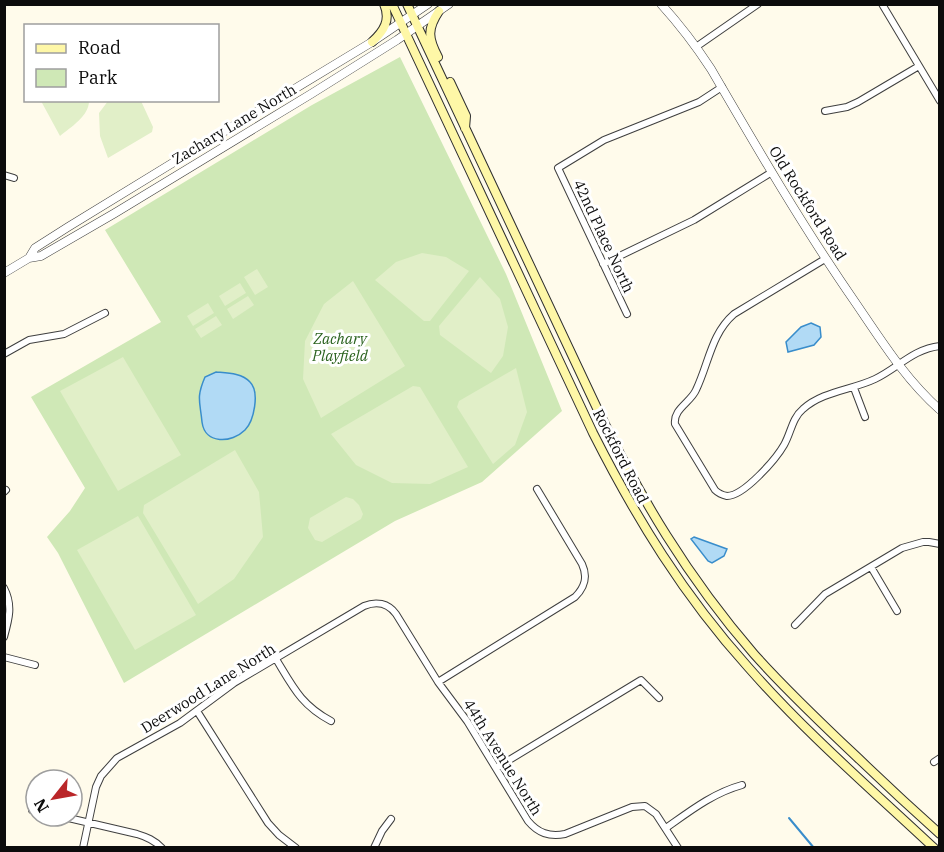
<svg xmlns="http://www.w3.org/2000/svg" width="944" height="852" font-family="'IBM Plex Serif',serif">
<rect width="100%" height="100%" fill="#fffbeb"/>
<!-- green -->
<path fill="#cfe8b6" d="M 400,57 L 506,274 L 562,411 L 482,482 L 395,521 L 124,683 L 58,553 L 47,537 L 70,511 L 85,488 L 31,397 L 161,322 L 105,230 L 312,105 Z"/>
<!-- pitch -->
<path fill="#e1efc8" d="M 41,101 L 89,101 C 89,116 71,127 60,136 Z
M 108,101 L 141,101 L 153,127 L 152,132 L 108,158 L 100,136 L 99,113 Z
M 422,253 L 446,257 L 469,271 L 430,321 L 424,321 L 375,280 L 396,262 Z
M 257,269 L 268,287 L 255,295 L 244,277 Z
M 480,277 L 500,299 L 508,327 L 503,356 L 491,373 L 440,335 L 439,326 Z
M 353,281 L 405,366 L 321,418 L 303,379 L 305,341 L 324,304 Z
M 240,283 L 246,293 L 225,306 L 219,296 Z
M 248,296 L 254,305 L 233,319 L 227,309 Z
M 208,303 L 214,313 L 193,326 L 187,316 Z
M 216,316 L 222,325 L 201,338 L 195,329 Z
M 123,357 L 181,455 L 118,491 L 60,391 Z
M 516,368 L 527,412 L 515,445 L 493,464 L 457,407 L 459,401 Z
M 413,386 L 420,387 L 468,467 L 430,484 L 392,483 L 356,465 L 331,434 Z
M 235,450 L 259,492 L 263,537 L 234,579 L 198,604 L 143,513 L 144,505 Z
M 346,497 L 353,499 L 359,505 L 363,514 L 361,519 L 322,542 L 315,540 L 308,528 L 310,518 Z
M 138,516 L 196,615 L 135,650 L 77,550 Z"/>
<!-- water -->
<path fill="#b1daf5" stroke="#398dcb" stroke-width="1.5" d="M 811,323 L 820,327 L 821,337 L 814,345 L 788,352 L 786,342 L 801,327 Z
M 216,372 C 227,373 242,373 250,382 C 260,392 254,421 245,430 C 232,443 205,445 202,422 C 200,401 196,398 205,377 Z
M 694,537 L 727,549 L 724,556 L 712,563 L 708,561 L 691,539 Z"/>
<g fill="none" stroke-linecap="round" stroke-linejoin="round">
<!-- stream -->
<path stroke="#398dcb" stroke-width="2" d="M 789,818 L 814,848"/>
<!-- minor casing -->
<g stroke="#3f3f3f" stroke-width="8">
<path id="minor" d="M 882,4 L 940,101
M 696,47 L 758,4
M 825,111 L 847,107 L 858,102 L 919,66
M 4,175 L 14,178
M 825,259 L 734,314 C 711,334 709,363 696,390 C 691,402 673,409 675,424 L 715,490 C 718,493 722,495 727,496 C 744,496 776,459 784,445 C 791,433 792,418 803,409 C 823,391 852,390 875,379 C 898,368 913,349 940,346
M 603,264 L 694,220 L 772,172
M 627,314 L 558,168 L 604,140 L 699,102 L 722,87
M 4,354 L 29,340 L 64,334 L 105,313
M 854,388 L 865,417
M 4,492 L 6,490
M 871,567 L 897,611
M 4,588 C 13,605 9,619 4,637
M 795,625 L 825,594 L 902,548 L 923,542 L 929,542 L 940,544
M 4,657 L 35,665
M 276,659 C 293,687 301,705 331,721
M 438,682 L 575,597 C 585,587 588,577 582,564 L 537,489
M 197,711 L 268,823 L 279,835 L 296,848
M 934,762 L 940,758
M 496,768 L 641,680 L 659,698
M 32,810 L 36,810
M 60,816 L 137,834 C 147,837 154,840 162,848
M 666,828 C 690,811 713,793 742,785
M 83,848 L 96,787 L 101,776 L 117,758 L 180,723 L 234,683 L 364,606 C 376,601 388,603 396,614 L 438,682 L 467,721 L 528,821 C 538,833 549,837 565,834 L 632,807 L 645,806 L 656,814 L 678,848
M 374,848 L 382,831 L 391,819"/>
</g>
<!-- tertiary casing -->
<g stroke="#3f3f3f" stroke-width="9">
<path id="tertiary" d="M 661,4 C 680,25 696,46 711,69 C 757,148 803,227 855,302 C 881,340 905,379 940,410
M 29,258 L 41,256 L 115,213 L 311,94 L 397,40 L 449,4
M 4,273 L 29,258 L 35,248 L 68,227 L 215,137 L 372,42 L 428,4"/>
</g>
<!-- secondary casing -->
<g stroke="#2e2e2e" stroke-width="10">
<path id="secondary" d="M 392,4 L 593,433 C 636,518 684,596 748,667 C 805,732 871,789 934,848
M 407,4 L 596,406 C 639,496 688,578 754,654 C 786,690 822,724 857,757 C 884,783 912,809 940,834
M 372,42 C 384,31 391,20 384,4
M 438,57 C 428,38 427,29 439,11
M 450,82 L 466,116 L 465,128"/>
</g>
<!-- minor -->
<use href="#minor" stroke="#fff" stroke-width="6"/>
<!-- tertiary -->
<use href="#tertiary" stroke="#fff" stroke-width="8"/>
<!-- secondary -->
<use href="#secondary" stroke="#fef7a7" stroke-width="8"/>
</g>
<g text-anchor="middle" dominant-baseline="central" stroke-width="6" stroke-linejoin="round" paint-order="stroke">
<!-- street labels -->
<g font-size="15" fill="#0c0c0c" stroke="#fff">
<text transform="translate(234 124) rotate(-31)">Zachary Lane North</text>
<text transform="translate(808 203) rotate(58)">Old Rockford Road</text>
<text transform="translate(604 236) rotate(65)">42nd Place North</text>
<text transform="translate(621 456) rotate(63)">Rockford Road</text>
<text transform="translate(208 688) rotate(-32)">Deerwood Lane North</text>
<text transform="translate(503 757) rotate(58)">44th Avenue North</text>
</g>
<!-- park labels -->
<g font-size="15" font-style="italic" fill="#2a621e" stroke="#fff">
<text x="340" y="338">Zachary<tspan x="340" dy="17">Playfield</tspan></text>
</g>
</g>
<!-- border -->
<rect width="944" height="852" fill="none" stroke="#0c0c0c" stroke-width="12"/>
<!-- legend -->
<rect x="24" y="24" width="195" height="78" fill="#ffffff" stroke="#9e9e9e" stroke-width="1.5"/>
<rect x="36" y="44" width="30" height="9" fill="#fef7a7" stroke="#9e9e9e" stroke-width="1.5"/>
<text x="78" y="54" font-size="18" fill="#0c0c0c">Road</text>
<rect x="36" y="69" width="30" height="18" fill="#cfe8b6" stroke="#9e9e9e" stroke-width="1.5"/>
<text x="78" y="84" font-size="18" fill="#0c0c0c">Park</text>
<!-- north arrow -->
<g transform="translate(54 798) rotate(239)"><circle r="28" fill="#ffffff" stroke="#9e9e9e" stroke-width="1.5"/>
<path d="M0-4.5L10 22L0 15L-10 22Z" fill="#ba2629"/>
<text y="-9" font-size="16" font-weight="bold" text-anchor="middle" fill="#0c0c0c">N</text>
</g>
</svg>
